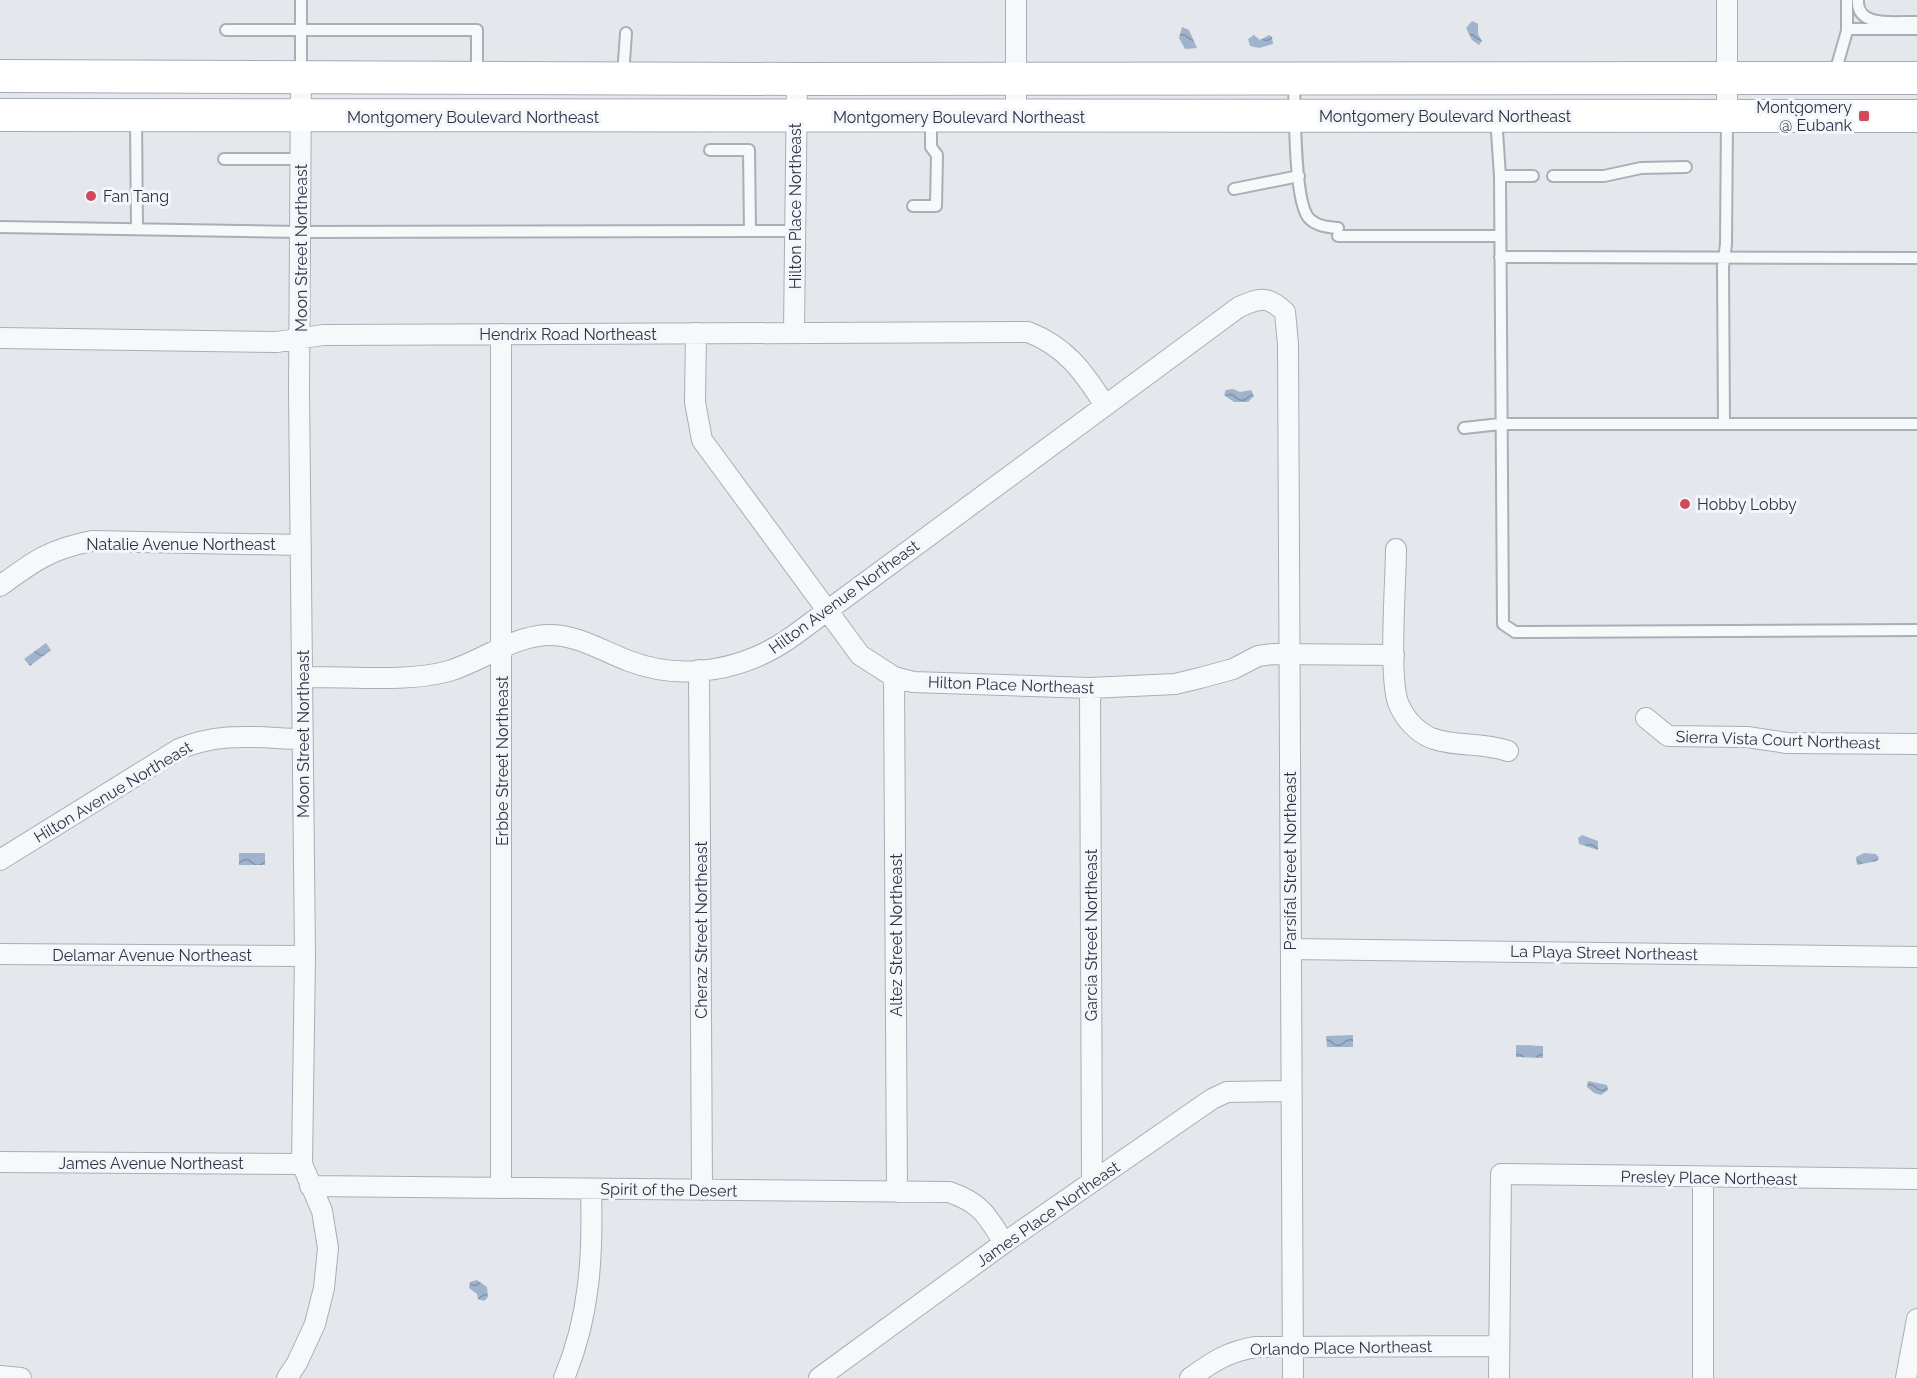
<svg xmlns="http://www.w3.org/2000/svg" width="1917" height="1378" font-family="Raleway,sans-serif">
<defs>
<pattern id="water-waves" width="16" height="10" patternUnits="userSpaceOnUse" patternTransform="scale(1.5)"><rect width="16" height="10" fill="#9fb4cc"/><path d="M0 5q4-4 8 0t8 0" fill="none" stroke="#8293a7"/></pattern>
</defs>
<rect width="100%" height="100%" fill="#e4e7ec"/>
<!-- water -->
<path fill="url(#water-waves)" d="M 1472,21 L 1478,24 L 1478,34 L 1482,41 L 1479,45 L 1472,40 L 1466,28 Z
M 1182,27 L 1189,30 L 1197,48 L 1185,49 L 1179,38 Z
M 1254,35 L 1260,40 L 1269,35 L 1272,37 L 1273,44 L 1259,48 L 1250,46 L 1248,39 Z
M 1233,389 L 1240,392 L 1251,390 L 1254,396 L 1248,402 L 1234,402 L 1224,395 L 1226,390 Z
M 46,643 L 51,650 L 30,666 L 24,659 Z
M 1582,835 L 1598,841 L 1598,850 L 1579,844 L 1578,838 Z
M 239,853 L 265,853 L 265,865 L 239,865 Z
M 1864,853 L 1876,854 L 1879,858 L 1877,861 L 1857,865 L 1856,857 Z
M 1353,1035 L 1353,1047 L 1327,1047 L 1326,1036 Z
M 1516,1045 L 1543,1046 L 1543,1058 L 1516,1057 Z
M 1588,1081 L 1607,1085 L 1608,1090 L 1601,1095 L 1594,1093 L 1587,1087 Z
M 477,1280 L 487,1287 L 488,1297 L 484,1301 L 478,1299 L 477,1294 L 469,1288 L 470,1282 Z"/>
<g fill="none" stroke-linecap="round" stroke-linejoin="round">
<!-- service casing -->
<g stroke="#a9aeb7" stroke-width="14">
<path id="service" d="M 301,0 L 301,75
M 1858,0 C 1856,29 1898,21 1917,22
M 1847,29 L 1917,29
M 226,30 L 477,30 L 477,76
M 623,75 L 626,33
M 1834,76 L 1847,31 L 1847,0
M 1294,82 C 1295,108 1294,199 1308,217 C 1315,226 1327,227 1338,228
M 1496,117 L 1500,176 L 1503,624 L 1515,632 L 1917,630
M 136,119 L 137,229
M 710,150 L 749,150 L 750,231
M 224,159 L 301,159
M 1500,176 L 1533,176
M 1553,176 L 1604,176 L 1641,168 L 1686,167
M 1234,189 L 1299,176
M 913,206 L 936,206 L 937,155 L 931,147 L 931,117
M 0,227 L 300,232 L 797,231
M 1338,236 L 1500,236
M 1500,257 L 1917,258
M 1724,424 L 1723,267 L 1726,244 L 1727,117
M 1464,428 L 1500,424 L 1917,424"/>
</g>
<!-- minor casing -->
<g stroke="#a9aeb7" stroke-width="22">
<path id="minor" d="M 1727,0 L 1727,114
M 1016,116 L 1016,0
M 794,332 L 797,79
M 696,333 L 695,402 L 702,440 L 860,655 L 894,677 L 913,682 L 1090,688 L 1175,684 L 1200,678 L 1233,669 L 1258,656 L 1273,654 L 1394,655
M 0,338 L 277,342 L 323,335 L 1028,332 C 1065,346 1084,372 1104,404
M 1396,549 C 1396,580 1388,681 1399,705 C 1405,719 1417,732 1431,738 C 1454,747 1482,742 1508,751
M 0,586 C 34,561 50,549 92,541 L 301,545
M 699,670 L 702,1190
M 303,677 C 348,676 406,683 449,671 C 482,661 511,637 547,635 C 577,634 602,651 629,661 C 684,682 746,670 793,636 L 1239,307 C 1260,298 1267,295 1285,312 L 1288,344 L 1293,1378
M 894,677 L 897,1192
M 1090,688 L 1092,1181
M 1646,718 L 1668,736 L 1747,737 L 1787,743 L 1917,744
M 0,860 L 179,749 C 222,731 257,738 303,739
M 1291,949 L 1917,957
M 0,954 L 305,956
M 0,1162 L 302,1164
M 1703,1178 L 1703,1378
M 310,1186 L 949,1192 C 981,1203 987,1215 1004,1243
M 501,1187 L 501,334
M 0,1376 L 21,1378
M 287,1378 L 297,1363 L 315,1324 L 324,1288 L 328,1248 L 322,1211 L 302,1164 L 305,956 L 299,391 L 301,78
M 564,1378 C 590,1317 593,1255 591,1189
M 819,1378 L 1004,1243 L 1212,1099 L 1227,1092 L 1291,1091
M 1190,1378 C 1212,1362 1229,1351 1256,1347 L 1499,1346
M 1499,1378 L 1501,1174 L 1917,1179
M 1906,1378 L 1917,1319"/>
</g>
<!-- primary casing -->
<g stroke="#a3abb8" stroke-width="34">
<path id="primary" d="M 0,76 L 797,79 L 1917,78
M 0,115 L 1917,116"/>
</g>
<!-- service -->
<use href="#service" stroke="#f7f8fa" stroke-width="10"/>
<!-- minor -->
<use href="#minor" stroke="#f7f8fa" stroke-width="20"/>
<!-- primary -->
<use href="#primary" stroke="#fff" stroke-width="32"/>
</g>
<!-- markers -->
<g fill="#d1495b" stroke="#f4f6f9" stroke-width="2">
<rect x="1858" y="110" width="12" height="12" rx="3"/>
<circle cx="91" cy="196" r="6"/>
<circle cx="1685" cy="504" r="6"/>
</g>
<g text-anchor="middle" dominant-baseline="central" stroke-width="6" stroke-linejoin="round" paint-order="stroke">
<!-- poi labels -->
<g font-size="16" fill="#2b3445" stroke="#f4f6f9" text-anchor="start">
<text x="1852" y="107" text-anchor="end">Montgomery<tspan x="1852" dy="18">@ Eubank</tspan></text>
<text x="103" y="196">Fan Tang</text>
<text x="1697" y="504">Hobby Lobby</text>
</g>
<!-- street labels -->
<g font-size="16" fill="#2b3445" stroke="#f4f6f9">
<text x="1445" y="116">Montgomery Boulevard Northeast</text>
<text x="473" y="117">Montgomery Boulevard Northeast</text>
<text x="959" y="117">Montgomery Boulevard Northeast</text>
<text transform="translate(795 206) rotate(-90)">Hilton Place Northeast</text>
<text transform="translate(301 248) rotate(-90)">Moon Street Northeast</text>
<text x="568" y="334">Hendrix Road Northeast</text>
<text x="181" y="544">Natalie Avenue Northeast</text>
<text transform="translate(844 597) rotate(-36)">Hilton Avenue Northeast</text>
<text transform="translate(1011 685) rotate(2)">Hilton Place Northeast</text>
<text transform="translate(303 734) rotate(-90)">Moon Street Northeast</text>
<text transform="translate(1778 740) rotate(2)">Sierra Vista Court Northeast</text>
<text transform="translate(502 761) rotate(-90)">Erbbe Street Northeast</text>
<text transform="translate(113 792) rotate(-31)">Hilton Avenue Northeast</text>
<text transform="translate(1290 861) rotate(-90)">Parsifal Street Northeast</text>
<text transform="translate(701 930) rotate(-90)">Cheraz Street Northeast</text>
<text transform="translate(896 935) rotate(-90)">Altez Street Northeast</text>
<text transform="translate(1091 935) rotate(-90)">Garcia Street Northeast</text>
<text transform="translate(1604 953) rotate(1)">La Playa Street Northeast</text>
<text x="152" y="955">Delamar Avenue Northeast</text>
<text x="151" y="1163">James Avenue Northeast</text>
<text transform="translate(1709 1178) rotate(1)">Presley Place Northeast</text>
<text transform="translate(669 1190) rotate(1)">Spirit of the Desert</text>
<text transform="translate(1048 1214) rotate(-35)">James Place Northeast</text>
<text transform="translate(1341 1348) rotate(-1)">Orlando Place Northeast</text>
</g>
</g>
</svg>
